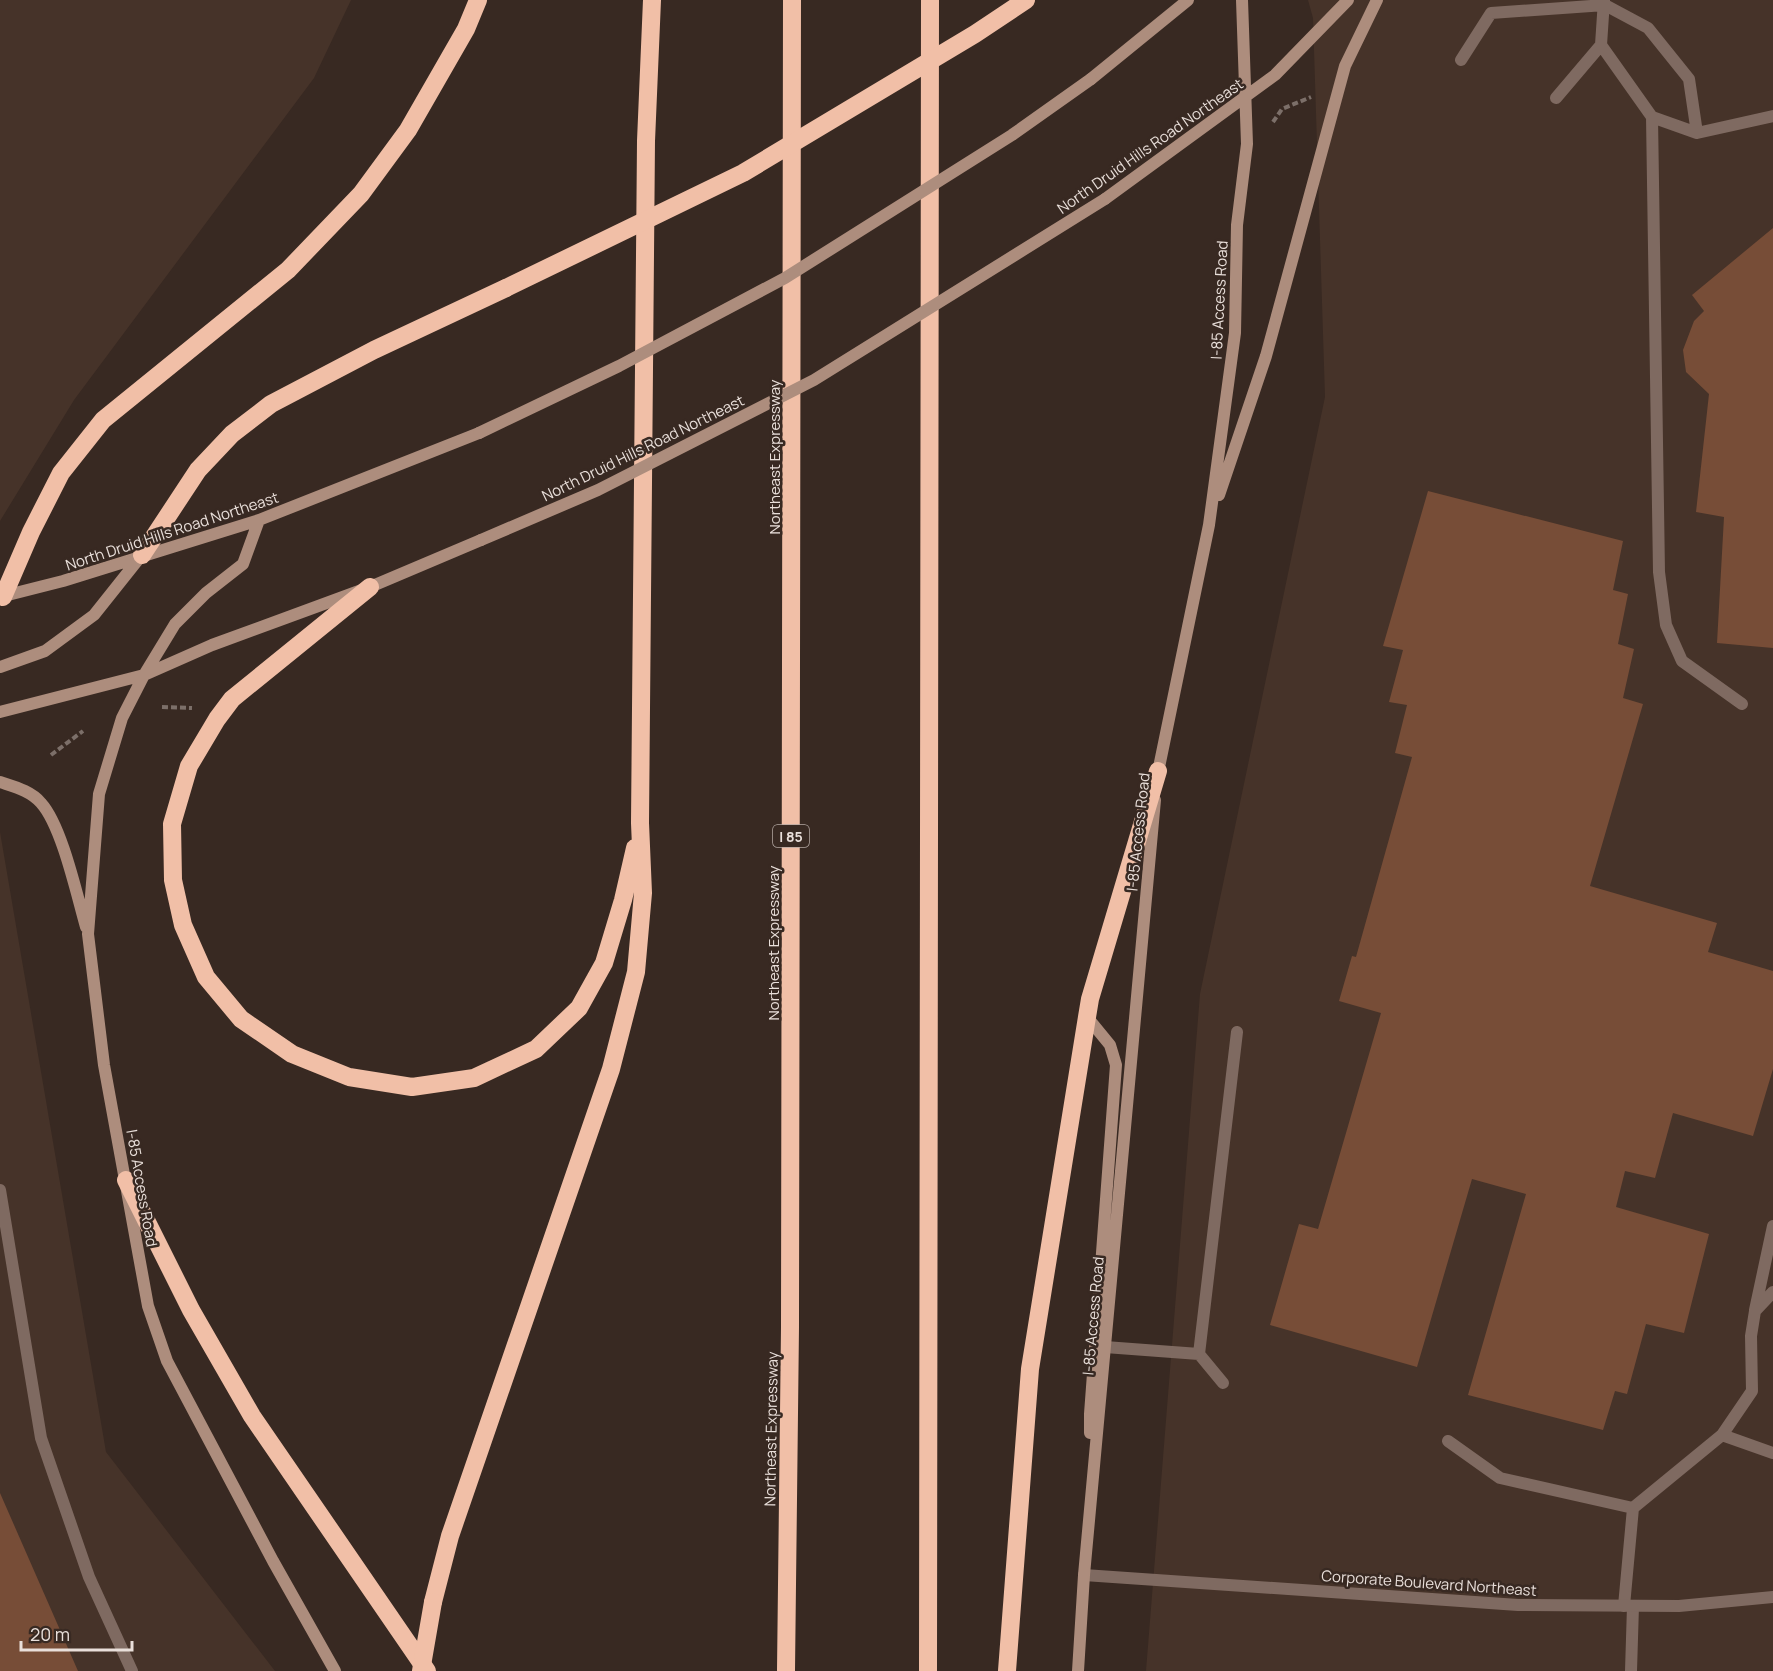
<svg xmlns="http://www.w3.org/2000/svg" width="1773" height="1671" font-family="Manrope,sans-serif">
<rect width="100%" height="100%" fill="#382922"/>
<!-- built -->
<path fill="#463329" d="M 0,0 L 351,0 L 314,78 L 74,400 L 0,521 Z
M 1308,0 L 1773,0 L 1773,1671 L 1146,1671 L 1200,994 L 1325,397 L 1313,18 Z
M 0,832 L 106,1452 L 275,1671 L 0,1671 Z"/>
<!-- building -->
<path fill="#774d37" d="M 1773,228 L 1773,648 L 1717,643 L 1724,517 L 1696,512 L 1709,394 L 1686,372 L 1683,350 L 1694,321 L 1704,311 L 1692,295 Z
M 1428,491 L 1623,541 L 1613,590 L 1628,594 L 1618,644 L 1634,649 L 1623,698 L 1643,704 L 1590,886 L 1717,923 L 1708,952 L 1773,971 L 1773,1069 L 1753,1136 L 1673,1113 L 1655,1178 L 1625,1171 L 1616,1207 L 1709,1234 L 1684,1333 L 1646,1324 L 1627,1394 L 1615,1391 L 1603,1430 L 1468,1395 L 1526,1194 L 1472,1179 L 1417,1367 L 1270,1325 L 1299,1224 L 1318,1229 L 1381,1013 L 1339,1001 L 1352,956 L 1356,957 L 1412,757 L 1395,753 L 1407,705 L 1389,702 L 1403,650 L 1383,646 Z
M 0,1493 L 78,1671 L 0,1671 Z"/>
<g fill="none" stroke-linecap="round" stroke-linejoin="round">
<!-- path -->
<path stroke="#7c6f69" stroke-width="4" stroke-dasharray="6 3" stroke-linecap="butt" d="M 1273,122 L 1282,109 L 1311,97
M 162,707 L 192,708
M 51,755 L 83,731"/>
<!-- lane -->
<path stroke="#7f6a61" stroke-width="12" d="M 1604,0 L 1601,45 L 1652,117 L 1697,133 L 1773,116
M 1461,60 L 1491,13 L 1605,5 L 1648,28 L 1689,79 L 1697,133
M 1556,98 L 1601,45
M 1652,117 L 1659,572 L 1666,625 L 1682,661 L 1742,704
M 0,1190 L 41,1438 L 89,1577 L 132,1671
M 1755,1310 L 1773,1226
M 1105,1347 L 1199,1354 L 1223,1383
M 1199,1354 L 1237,1032
M 1722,1435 L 1752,1391 L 1751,1336 L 1755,1311 L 1773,1292
M 1448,1441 L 1500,1478 L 1633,1508 L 1624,1606
M 1633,1508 L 1722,1435 L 1773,1453
M 1631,1671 L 1633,1606"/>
<!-- street -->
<path stroke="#7f6a61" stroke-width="12" d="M 1084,1575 L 1518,1605 L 1679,1606 L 1773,1597"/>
<!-- secondary -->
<path stroke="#ad8d7d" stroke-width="12" d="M 1091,79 L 1188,0
M 1105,199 L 1275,75 L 1348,0
M 1219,495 L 1266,356 L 1345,66 L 1377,0
M 259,520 L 243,564 L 206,593 L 175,624 L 144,675 L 122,718 L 99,794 L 88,934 L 104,1065 L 148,1306 L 167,1361 L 273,1561 L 335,1671
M 0,597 L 63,581 L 259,520 L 479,433
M 0,667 L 45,651 L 94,615 L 141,556
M 0,712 L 144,675 L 212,645 L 370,587 L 481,540
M 1157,777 L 1209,525 L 1235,333 L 1237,225 L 1247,144 L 1242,0
M 0,782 C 15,787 31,791 41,803 C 62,826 77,896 86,927
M 1087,1017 L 1110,1045 L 1116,1065 L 1090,1414 L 1090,1433
M 1078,1671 L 1084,1575 L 1155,800"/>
<!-- highway -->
<path stroke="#f1bfa7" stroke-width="18" d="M 142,555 L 198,470 L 232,434 L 271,404 L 374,350 L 506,288
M 370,587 L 232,699 L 217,719 L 189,766 L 172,824 L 173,880 L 183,925 L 206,977 L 241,1019 L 292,1054 L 349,1077 L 412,1087 L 474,1078 L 536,1049 L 579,1008 L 604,963 L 623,900 L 635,848
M 3,597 L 31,532 L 61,473 L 103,420 L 288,270 L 361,194 L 408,130 L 466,29 L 478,0
M 126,1180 L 191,1310 L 252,1416 L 427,1671
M 433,1602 L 450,1536 L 611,1069 L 636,972 L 643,893 L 640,823 L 646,141 L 652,0
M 786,1671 L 790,1327 L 792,0
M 928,1671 L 930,0
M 1007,1671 L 1030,1369 L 1087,1017 L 1090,999 L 1158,771"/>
<!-- secondary-bridge -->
<path stroke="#ad8d7d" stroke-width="12" d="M 479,433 L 619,366 L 785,278 L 1012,135 L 1091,79
M 481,540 L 598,490 L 814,380 L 1105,199"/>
<!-- highway-bridge -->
<path stroke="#f1bfa7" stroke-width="18" d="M 506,288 L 743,173 L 975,34 L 1026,0
M 421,1671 L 433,1602"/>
</g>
<g text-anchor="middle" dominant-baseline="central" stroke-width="5" stroke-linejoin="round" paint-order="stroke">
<!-- shield labels -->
<rect fill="#382922" stroke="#b4a8a3" stroke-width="1.5" x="773" y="825" width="36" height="22" rx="4.5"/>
<g font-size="14" font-weight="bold" fill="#e9dfda">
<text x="791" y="836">I 85</text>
</g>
<!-- street labels -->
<g font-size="15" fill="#e9dfda" stroke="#382922">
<text transform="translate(1150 146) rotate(-35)">North Druid Hills Road Northeast</text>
<text transform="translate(1219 300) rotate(-87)">I-85 Access Road</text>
<text transform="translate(643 448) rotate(-26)">North Druid Hills Road Northeast</text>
<text transform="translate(774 457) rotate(-90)">Northeast Expressway</text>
<text transform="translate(172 531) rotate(-18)">North Druid Hills Road Northeast</text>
<text transform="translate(1138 832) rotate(-84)">I-85 Access Road</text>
<text transform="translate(773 943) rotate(-90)">Northeast Expressway</text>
<text transform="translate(142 1188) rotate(80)">I-85 Access Road</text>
<text transform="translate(1093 1316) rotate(-85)">I-85 Access Road</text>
<text transform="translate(771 1429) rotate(-89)">Northeast Expressway</text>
<text transform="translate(1429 1583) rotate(4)">Corporate Boulevard Northeast</text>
</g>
</g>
<!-- scale -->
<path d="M21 1641v9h111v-9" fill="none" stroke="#e9dfda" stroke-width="3"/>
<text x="30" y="1641" font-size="18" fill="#e9dfda" stroke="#382922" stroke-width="4.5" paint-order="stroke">20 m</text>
</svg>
